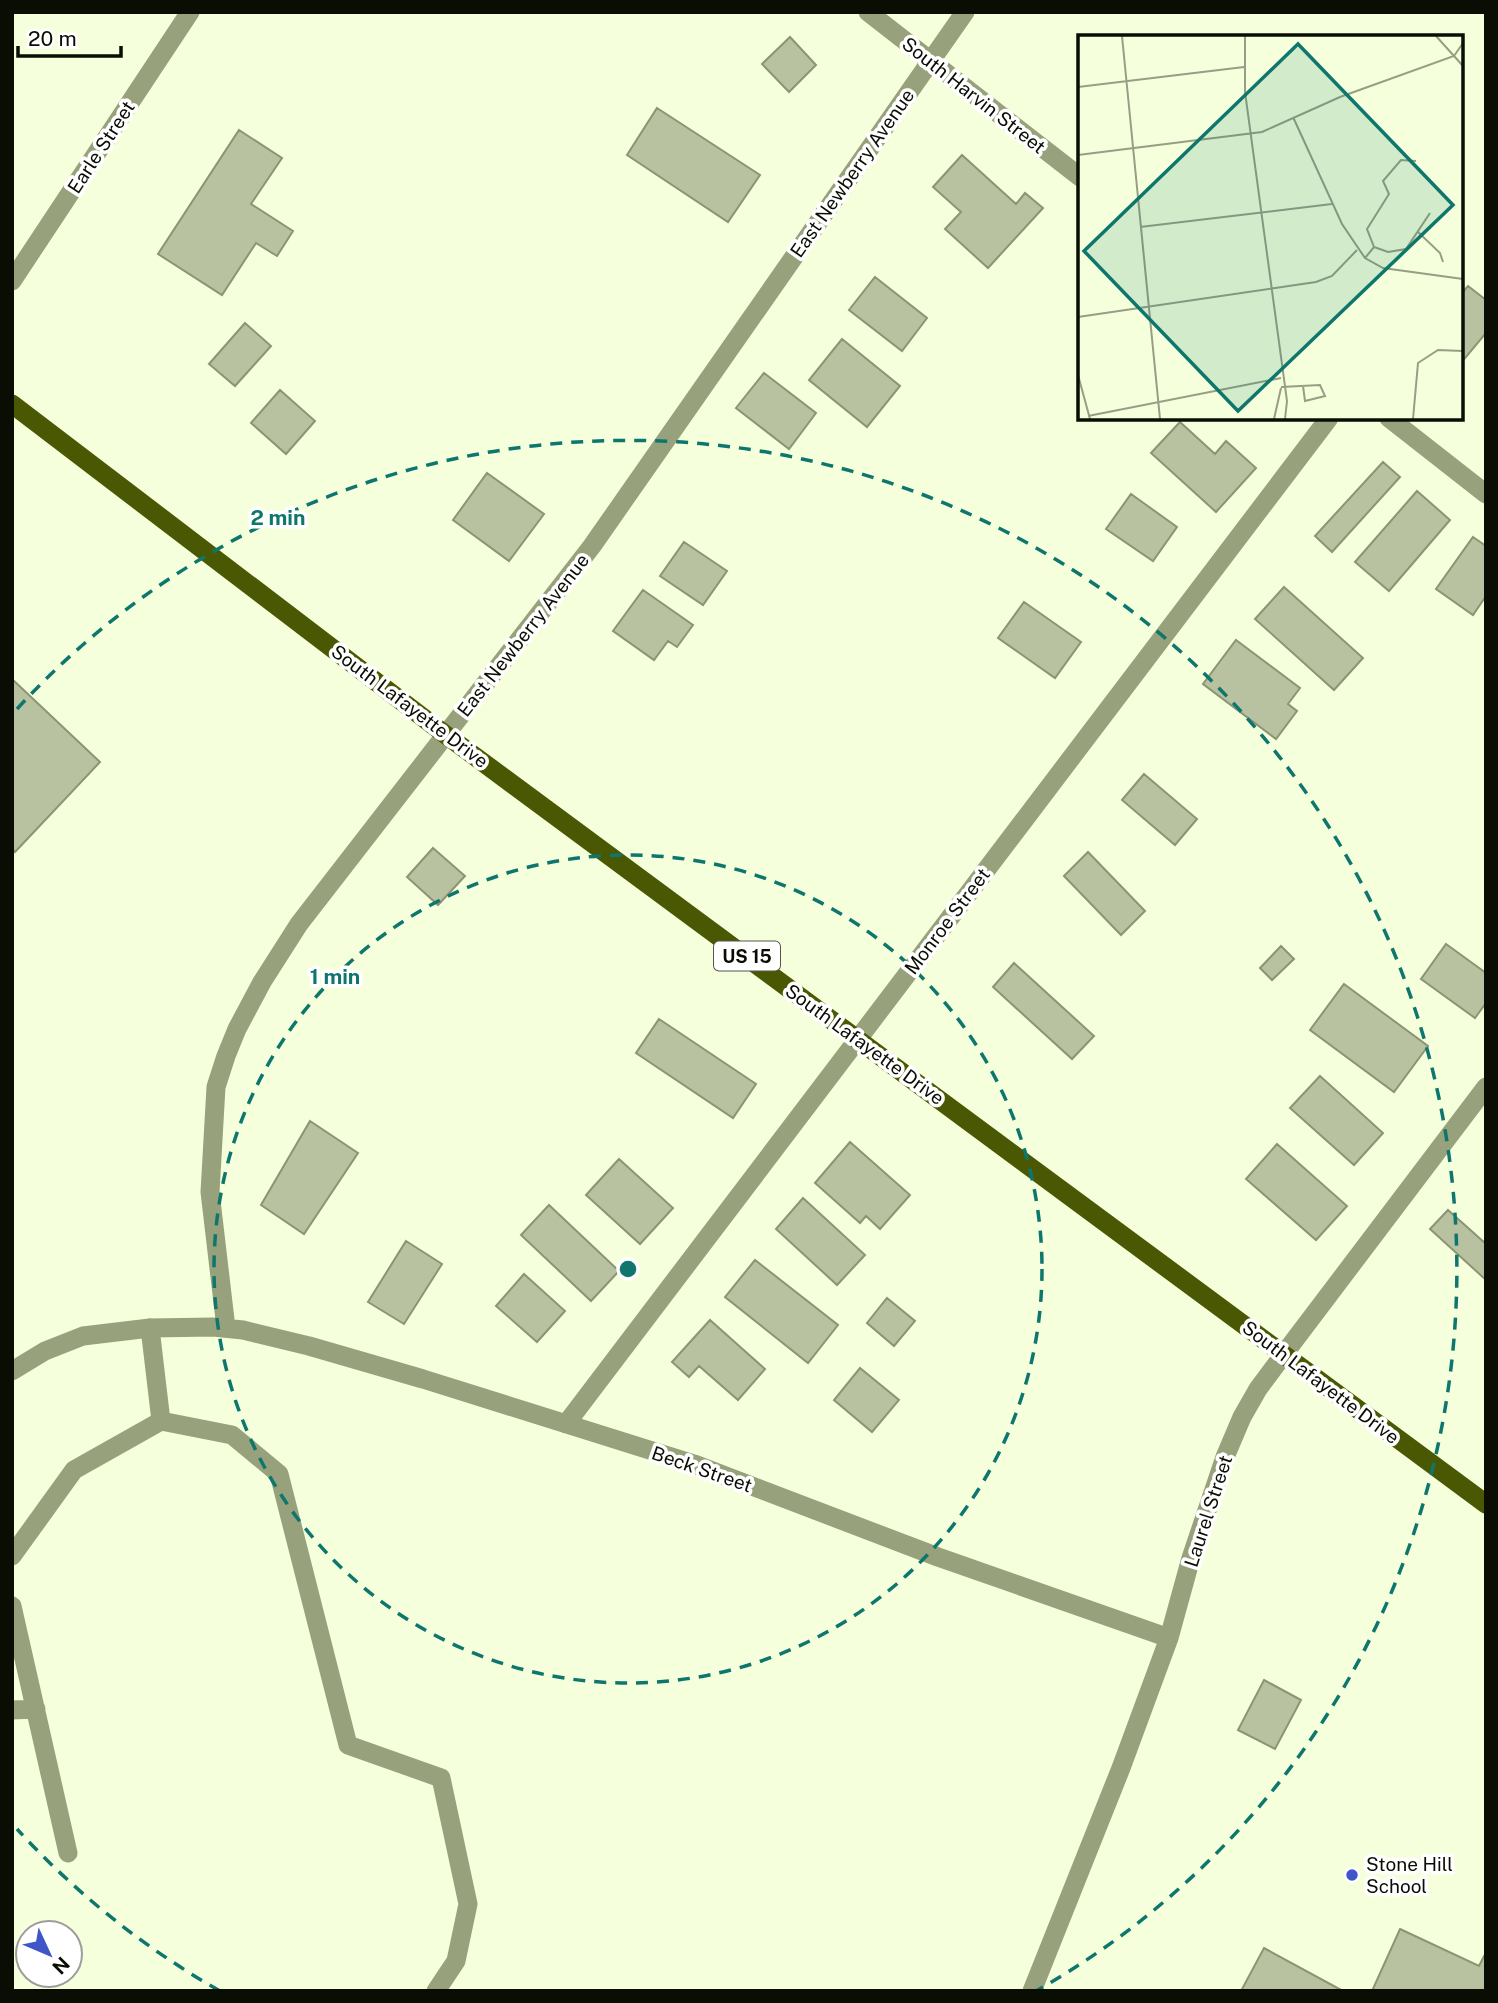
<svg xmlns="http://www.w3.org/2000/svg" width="1498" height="2003" font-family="'Public Sans',sans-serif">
<rect width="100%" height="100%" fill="#f5ffdb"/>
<!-- building -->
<path fill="#b9c2a0" stroke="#8b9473" stroke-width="2" d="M 790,37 L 816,65 L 789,92 L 762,64 Z
M 657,108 L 760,175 L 728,222 L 627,155 Z
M 239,130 L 282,158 L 251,204 L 293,231 L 277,256 L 256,243 L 222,295 L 158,254 Z
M 962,155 L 1016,204 L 1025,193 L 1043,208 L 988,268 L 945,229 L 961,212 L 933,187 Z
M 875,277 L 927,318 L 902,351 L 849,310 Z
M 1468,286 L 1486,300 L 1486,333 L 1461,363 L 1461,294 Z
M 245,323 L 271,346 L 235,386 L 209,364 Z
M 842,339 L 900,386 L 867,427 L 809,380 Z
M 764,373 L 816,413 L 789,449 L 736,408 Z
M 280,390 L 315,421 L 286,454 L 251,423 Z
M 1180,422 L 1215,454 L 1226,441 L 1256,468 L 1216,512 L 1151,453 Z
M 1383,462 L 1400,477 L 1332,552 L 1315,536 Z
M 487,473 L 544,514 L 509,561 L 453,520 Z
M 1417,491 L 1450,520 L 1389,591 L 1355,562 Z
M 1131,494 L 1177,527 L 1153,561 L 1106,529 Z
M 1473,537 L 1486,546 L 1486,596 L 1473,615 L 1436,589 Z
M 684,542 L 727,571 L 703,605 L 660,576 Z
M 1284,587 L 1363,658 L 1334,690 L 1255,619 Z
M 643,590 L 693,625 L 677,647 L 668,641 L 654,660 L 613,631 Z
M 1024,602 L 1081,642 L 1055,678 L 998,638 Z
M 1236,640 L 1300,688 L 1288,704 L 1297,711 L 1276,739 L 1203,684 Z
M 12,679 L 100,762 L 15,852 L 12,849 Z
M 1144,774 L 1197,819 L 1175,845 L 1122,800 Z
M 433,848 L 465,876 L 438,905 L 407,877 Z
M 1088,852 L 1145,911 L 1121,935 L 1064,876 Z
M 1446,944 L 1486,973 L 1486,1003 L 1475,1018 L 1421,979 Z
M 1281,946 L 1294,959 L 1272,980 L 1260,968 Z
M 1014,963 L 1094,1036 L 1072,1059 L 993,987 Z
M 1344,984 L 1428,1046 L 1394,1092 L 1310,1030 Z
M 659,1019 L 756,1084 L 733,1118 L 636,1053 Z
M 1320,1076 L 1383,1133 L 1354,1165 L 1290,1108 Z
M 310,1121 L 358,1153 L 304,1234 L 261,1205 Z
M 850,1142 L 910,1195 L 880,1229 L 866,1216 L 860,1223 L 815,1183 Z
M 1277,1144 L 1347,1206 L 1316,1240 L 1246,1179 Z
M 619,1159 L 673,1208 L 640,1244 L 586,1195 Z
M 803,1198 L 865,1255 L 837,1285 L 776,1229 Z
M 549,1205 L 619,1271 L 591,1301 L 521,1235 Z
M 1448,1210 L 1486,1244 L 1486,1280 L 1430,1229 Z
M 406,1241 L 442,1264 L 404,1324 L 368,1302 Z
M 755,1260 L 838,1325 L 808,1363 L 725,1297 Z
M 524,1274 L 565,1311 L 537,1342 L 496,1306 Z
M 887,1298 L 915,1321 L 894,1346 L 867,1323 Z
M 710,1320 L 765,1369 L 738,1400 L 699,1366 L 689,1377 L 672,1362 Z
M 860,1368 L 899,1400 L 872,1432 L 834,1400 Z
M 1264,1680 L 1301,1700 L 1275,1749 L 1238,1730 Z
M 1400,1929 L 1479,1966 L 1484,1956 L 1486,1957 L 1486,1991 L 1372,1991 Z
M 1264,1948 L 1343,1991 L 1241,1991 Z"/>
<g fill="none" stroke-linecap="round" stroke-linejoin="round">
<!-- service -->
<path stroke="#97a17c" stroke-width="19" d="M 161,1421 L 232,1435 L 279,1474 L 348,1745 L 441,1778 L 468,1904 L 456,1961 L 436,1991
M 12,1556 L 74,1470 L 161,1421 L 150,1328
M 12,1606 L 68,1853
M 12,1710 L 36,1709"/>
<!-- minor -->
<path stroke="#97a17c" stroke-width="19" d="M 868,12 L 1080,177
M 12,281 L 190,12
M 1389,418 L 1486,494
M 226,1328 L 210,1192 L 216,1087 L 226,1056 L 237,1029 L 262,982 L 299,924 L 592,546 L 965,12
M 12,1371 L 45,1351 L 83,1336 L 150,1328 L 213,1327 L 243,1330 L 309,1346 L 423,1379 L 694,1464 L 938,1557 L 1169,1638
M 566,1424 L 1329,418
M 1032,1991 L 1121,1768 L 1169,1638 L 1191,1558 L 1225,1457 L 1242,1417 L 1258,1389 L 1284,1354 L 1486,1087"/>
<!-- primary -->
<path stroke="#4a5804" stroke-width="19" d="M 12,404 L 446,735 L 1486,1504"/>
</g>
<!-- distance rings -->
<g fill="none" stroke="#0f766e" stroke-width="3.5" stroke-dasharray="12 9">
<circle cx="628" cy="1269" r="414"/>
<path d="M220 1991A829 829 0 0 1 17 1829M17 709A829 829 0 1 1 1036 1991"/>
</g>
<!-- markers -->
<circle fill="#3e56c8" stroke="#fff" stroke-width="2.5" cx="1352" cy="1875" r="7"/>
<g text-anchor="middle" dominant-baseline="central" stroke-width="7" stroke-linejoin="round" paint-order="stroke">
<!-- shield labels -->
<rect fill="#fff" stroke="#54564f" stroke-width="2" x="714" y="941.5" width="66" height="29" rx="5"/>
<g font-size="18" font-weight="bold" fill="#0a0d03">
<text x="747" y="956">US 15</text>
</g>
<!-- street labels -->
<g font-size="19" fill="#0a0d03" stroke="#fff">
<text transform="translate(974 95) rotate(38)">South Harvin Street</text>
<text transform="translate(101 147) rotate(-57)">Earle Street</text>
<text transform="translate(852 173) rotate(-55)">East Newberry Avenue</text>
<text transform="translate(523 635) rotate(-52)">East Newberry Avenue</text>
<text transform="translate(410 706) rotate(37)">South Lafayette Drive</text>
<text transform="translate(947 921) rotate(-53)">Monroe Street</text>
<text transform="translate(865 1044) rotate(36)">South Lafayette Drive</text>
<text transform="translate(1321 1382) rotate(37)">South Lafayette Drive</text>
<text transform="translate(702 1469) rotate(19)">Beck Street</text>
<text transform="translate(1208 1511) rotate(-72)">Laurel Street</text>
</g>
<!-- poi labels -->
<g font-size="19" fill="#0a0d03" stroke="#fff" text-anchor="start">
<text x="1366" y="1864">Stone Hill<tspan x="1366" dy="22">School</tspan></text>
</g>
</g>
<!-- overview -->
<g transform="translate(1078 35)">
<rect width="385" height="385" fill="#f5ffdb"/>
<path fill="none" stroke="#979e85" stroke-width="2" d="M 44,1 L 82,384M 167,1 L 167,57 L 209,366 L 207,384M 358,1 L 385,31M 0,52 L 166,32M 215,82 L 264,189 L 287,223 L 305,233 L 385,244M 0,120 L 184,97 L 262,62 L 376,21 L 385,8M 62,192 L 254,169M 339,196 L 362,218 L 365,227M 296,212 L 289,194 L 311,159 L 305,146 L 323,125 L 338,126M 287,223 L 296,212 L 310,217 L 328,214 L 352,178M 0,282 L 238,247 L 254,241 L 279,215M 0,340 L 12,384M 203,352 L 242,350 L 247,361 L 227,366 L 225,351M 10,381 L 203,343M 196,384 L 203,353M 335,384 L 340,328 L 360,315 L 385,316"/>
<path fill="#0f766e" fill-opacity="0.15" stroke="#0f766e" stroke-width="3.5" d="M 220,9 L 375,170 L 160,376 L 6,216 Z"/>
<rect width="385" height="385" fill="none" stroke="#0a0d03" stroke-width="3.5"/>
</g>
<circle cx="628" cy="1269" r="10" fill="#0f766e" stroke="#fff" stroke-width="3.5"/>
<g font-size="21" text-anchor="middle" font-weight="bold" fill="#0f766e" stroke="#fff" stroke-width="7" stroke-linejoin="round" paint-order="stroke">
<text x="278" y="525">2 min</text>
<text x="335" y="984">1 min</text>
</g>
<!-- border -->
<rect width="1498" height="2003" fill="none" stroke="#0a0d03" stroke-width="28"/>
<!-- north arrow -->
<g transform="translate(49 1954) rotate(134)"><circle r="33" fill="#ffffff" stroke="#9d9e9a" stroke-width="2"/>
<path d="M0-5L12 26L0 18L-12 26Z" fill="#3e56c8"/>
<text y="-10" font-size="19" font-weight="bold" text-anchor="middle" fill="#0a0d03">N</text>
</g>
<!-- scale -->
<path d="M18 46v10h103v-10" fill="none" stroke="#0a0d03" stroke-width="3.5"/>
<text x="28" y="46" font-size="21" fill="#0a0d03" stroke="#ffffff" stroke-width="5" paint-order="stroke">20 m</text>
</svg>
